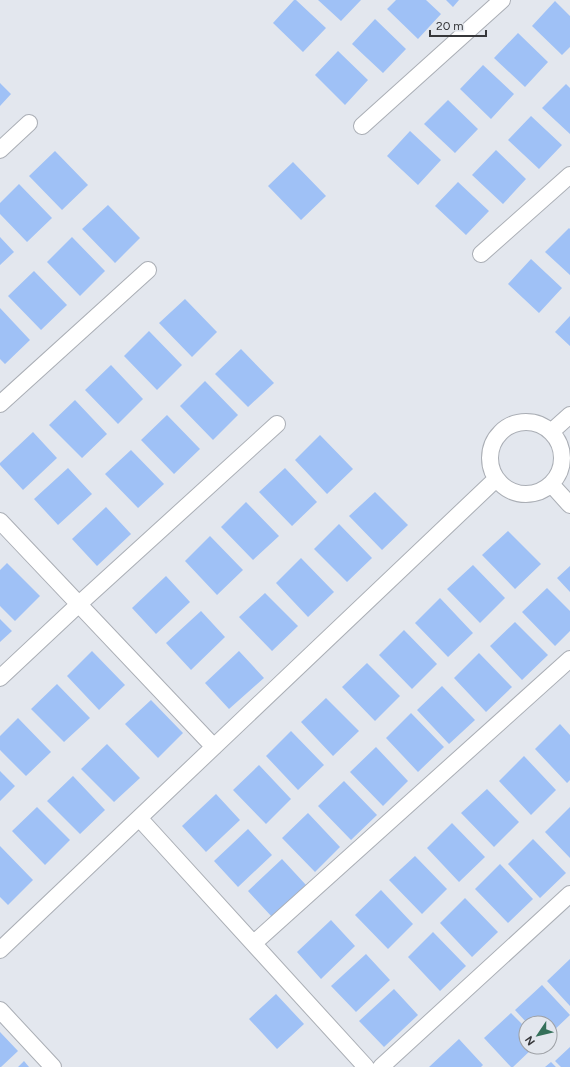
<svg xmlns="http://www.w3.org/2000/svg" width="570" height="1067" font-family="Figtree,sans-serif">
<rect width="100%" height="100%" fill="#e3e7ee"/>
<!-- building -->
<path fill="#9fc1f6" d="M 294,0 L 296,0 L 326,28 L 303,52 L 273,23 Z
M 318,0 L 361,0 L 341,21 Z
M 396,0 L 426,0 L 441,14 L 418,39 L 387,9 Z
M 446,0 L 459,0 L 453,7 Z
M 555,1 L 570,16 L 570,47 L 562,55 L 532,26 Z
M 375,19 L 406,49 L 383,73 L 352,44 Z
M 518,33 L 548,62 L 525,87 L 494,58 Z
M 338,51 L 368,80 L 345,105 L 315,75 Z
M 483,65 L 514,94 L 491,119 L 460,89 Z
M 0,83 L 11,94 L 0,106 Z
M 566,84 L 570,88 L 570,134 L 542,108 Z
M 448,100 L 478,129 L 455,153 L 424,124 Z
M 531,116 L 562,145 L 539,169 L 508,140 Z
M 410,131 L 441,160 L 418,185 L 387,156 Z
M 496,150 L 526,179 L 503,204 L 472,175 Z
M 55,151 L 88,185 L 62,210 L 29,176 Z
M 293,162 L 326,196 L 301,220 L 268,186 Z
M 458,182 L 489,211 L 466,235 L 435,206 Z
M 19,184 L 52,218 L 27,242 L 0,214 L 0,203 Z
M 108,205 L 140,238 L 115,263 L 82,229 Z
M 569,228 L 570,229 L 570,275 L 545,252 Z
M 0,237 L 14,252 L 0,265 Z
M 72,237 L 105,271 L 80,296 L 47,262 Z
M 531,259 L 562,288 L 539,313 L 508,284 Z
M 34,271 L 67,305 L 41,330 L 8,296 Z
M 185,299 L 217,332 L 192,357 L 159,323 Z
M 0,308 L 30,340 L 5,364 L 0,359 Z
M 570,316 L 570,346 L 555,332 Z
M 149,331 L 182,365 L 157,390 L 124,356 Z
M 241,349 L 274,383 L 248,407 L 215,374 Z
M 111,365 L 143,399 L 118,424 L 85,390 Z
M 205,381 L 238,415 L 213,440 L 180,406 Z
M 75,400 L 107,434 L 82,458 L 49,425 Z
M 167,415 L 200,449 L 174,474 L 141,440 Z
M 33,432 L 57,458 L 23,490 L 0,465 L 0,463 Z
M 320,435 L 353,469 L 327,494 L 295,460 Z
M 131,450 L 164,484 L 138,508 L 105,474 Z
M 68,468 L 92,494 L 58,525 L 34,499 Z
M 285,468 L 317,502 L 292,526 L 259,492 Z
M 375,492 L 408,525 L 382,550 L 349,516 Z
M 246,502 L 279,536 L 253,560 L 221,527 Z
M 106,507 L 131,534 L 97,566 L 72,539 Z
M 339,524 L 372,558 L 347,582 L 314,549 Z
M 508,531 L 541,564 L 515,589 L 482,555 Z
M 210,536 L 243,570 L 217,595 L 185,561 Z
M 301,558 L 334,592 L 308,617 L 276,583 Z
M 7,563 L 40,596 L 15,621 L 0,606 L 0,570 Z
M 473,565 L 505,598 L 480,623 L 447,589 Z
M 570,566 L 570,592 L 557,578 Z
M 166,576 L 190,602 L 156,634 L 132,608 Z
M 547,588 L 570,611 L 570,631 L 555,646 L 522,612 Z
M 265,593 L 298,626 L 272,651 L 239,617 Z
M 440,598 L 473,633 L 448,657 L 415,623 Z
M 201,611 L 225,637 L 191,670 L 166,643 Z
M 0,619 L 12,631 L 0,642 Z
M 515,622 L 548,655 L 522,680 L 490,646 Z
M 404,630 L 437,664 L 412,689 L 379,655 Z
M 92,651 L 125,685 L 99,710 L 67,676 Z
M 239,651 L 264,678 L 229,709 L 205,683 Z
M 479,653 L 512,687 L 486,712 L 454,678 Z
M 367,663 L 400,696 L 375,721 L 342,687 Z
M 57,684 L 90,718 L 64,742 L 31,709 Z
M 442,686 L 475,720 L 449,744 L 417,710 Z
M 326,698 L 359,731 L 333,756 L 301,722 Z
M 151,700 L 183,733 L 158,758 L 125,724 Z
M 411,713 L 444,747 L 418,772 L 386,738 Z
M 18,718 L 51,752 L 26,776 L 0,750 L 0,736 Z
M 560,724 L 570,735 L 570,780 L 567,783 L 535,749 Z
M 291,731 L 324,765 L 298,790 L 266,756 Z
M 107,744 L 140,778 L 114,802 L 81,769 Z
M 376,747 L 408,781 L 383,806 L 350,772 Z
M 524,756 L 556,790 L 531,815 L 499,781 Z
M 259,765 L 291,799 L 266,824 L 233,790 Z
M 0,771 L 15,786 L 0,801 Z
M 73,776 L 105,810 L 80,834 L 47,801 Z
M 344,781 L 377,815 L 351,840 L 318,806 Z
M 487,789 L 519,822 L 494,847 L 461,813 Z
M 216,794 L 240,820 L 206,852 L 182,826 Z
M 37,807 L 70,840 L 45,865 L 12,831 Z
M 570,807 L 570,858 L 545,832 Z
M 308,813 L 340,847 L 315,872 L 282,838 Z
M 452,823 L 485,857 L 459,882 L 427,848 Z
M 248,829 L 272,855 L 238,887 L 214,861 Z
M 533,839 L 566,873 L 540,898 L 508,864 Z
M 0,846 L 33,880 L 8,905 L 0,897 Z
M 415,856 L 447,889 L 422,914 L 389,880 Z
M 282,859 L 306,885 L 272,917 L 248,891 Z
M 500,864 L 533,899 L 508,923 L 475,889 Z
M 381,890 L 413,924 L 388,949 L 355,915 Z
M 465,898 L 498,932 L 472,957 L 440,923 Z
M 331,920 L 355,946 L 321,979 L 297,952 Z
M 433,932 L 466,966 L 440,991 L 408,957 Z
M 366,954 L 390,980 L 356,1012 L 331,986 Z
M 570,959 L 570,1006 L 547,981 Z
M 542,985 L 570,1015 L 550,1034 L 550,1023 L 527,1023 L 515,1010 Z
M 394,989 L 418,1015 L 384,1047 L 359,1021 Z
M 276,994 L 304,1024 L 277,1049 L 249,1019 Z
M 511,1013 L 526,1028 L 526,1047 L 534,1047 L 513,1067 L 511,1067 L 484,1038 Z
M 0,1032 L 18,1051 L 1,1067 L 0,1067 Z
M 459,1039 L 483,1065 L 481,1067 L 429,1067 Z
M 570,1047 L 570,1067 L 561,1067 L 555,1061 Z
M 24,1061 L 29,1067 L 18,1067 Z
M 551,1062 L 556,1067 L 545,1067 Z"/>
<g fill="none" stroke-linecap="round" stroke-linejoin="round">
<!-- minor casing -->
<g stroke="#aaaeb5" stroke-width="18">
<path id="minor" d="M 362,126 L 502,0
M 0,150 L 29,123
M 481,254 L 570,175
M 0,404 L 148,270
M490 458a36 36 0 1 1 72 0a36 36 0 1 1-72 0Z
M 551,432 L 570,415
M 551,484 L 570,505
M 0,521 L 214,747
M 0,678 L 79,604 L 277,424
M 140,819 L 366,1067
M 254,943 L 570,659
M 0,950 L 496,479
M 0,1010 L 53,1067
M 381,1067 L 570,894"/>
</g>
<!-- minor -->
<use href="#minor" stroke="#fff" stroke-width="16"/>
</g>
<!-- north arrow -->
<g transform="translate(538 1035) rotate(235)"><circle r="19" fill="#e3e7ee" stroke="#9ea1a6"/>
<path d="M0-3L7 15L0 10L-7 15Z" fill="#35705a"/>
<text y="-6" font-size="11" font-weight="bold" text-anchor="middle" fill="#36373a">N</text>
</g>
<!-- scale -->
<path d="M430 30v6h56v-6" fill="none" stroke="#36373a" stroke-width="2"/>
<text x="436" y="30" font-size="12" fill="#36373a" stroke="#e3e7ee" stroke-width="3" paint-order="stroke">20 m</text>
</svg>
